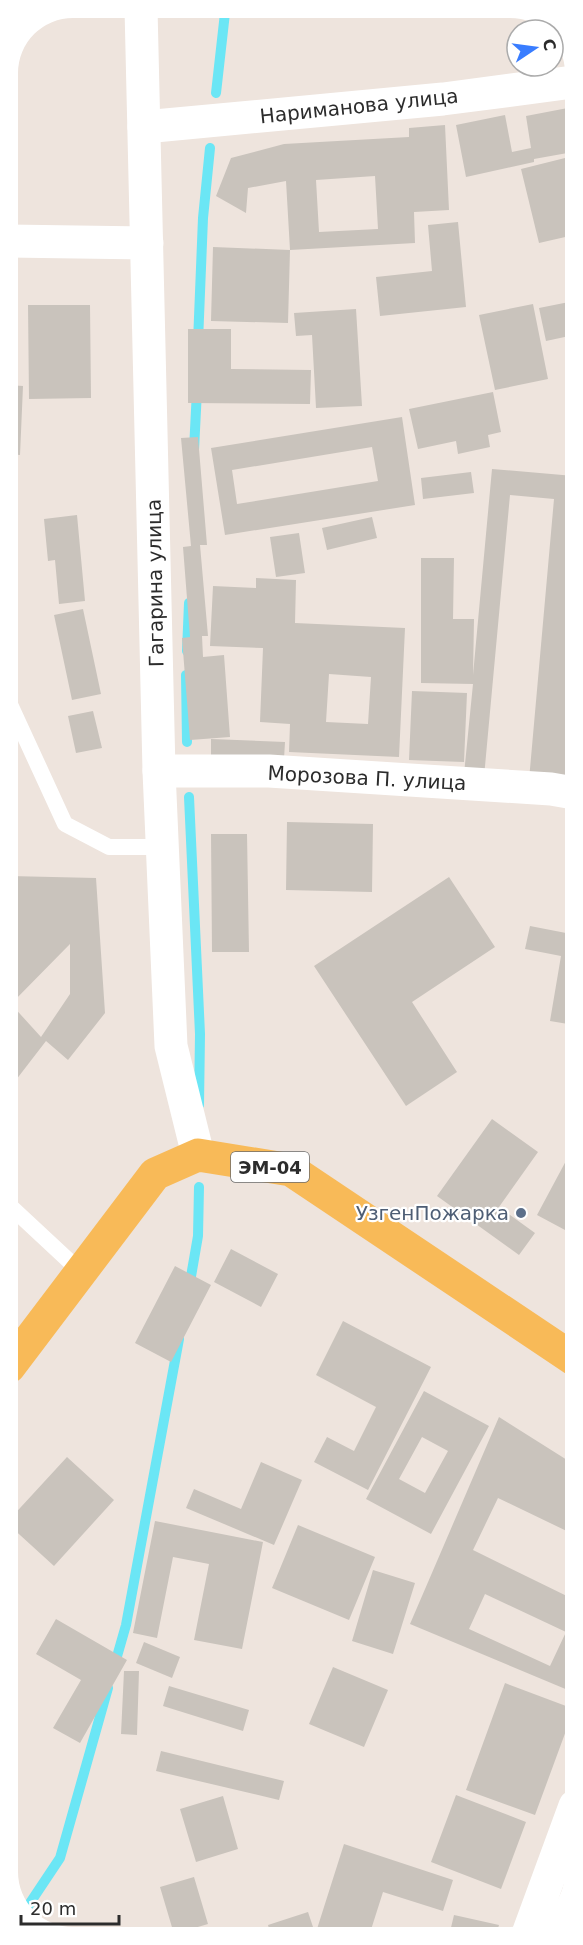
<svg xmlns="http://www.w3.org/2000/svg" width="583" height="1945" font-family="'DejaVu Sans',sans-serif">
<rect width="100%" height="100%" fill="#eee4dd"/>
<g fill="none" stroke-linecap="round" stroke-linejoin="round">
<!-- stream -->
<path stroke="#6be6f5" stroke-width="10" d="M 216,93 L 225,13 L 223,8
M 198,342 L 203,218 L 210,148
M 194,450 L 197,390
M 187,651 L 189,603
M 186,675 L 187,742
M 189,797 L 200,1034 L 199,1105
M 189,1288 L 198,1236 L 199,1187
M 114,1667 L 126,1625 L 179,1339
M 24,1912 L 60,1858 L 108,1688"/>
</g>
<!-- building -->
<path fill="#c9c3bc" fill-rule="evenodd" d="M 573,107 L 573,152 L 534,159 L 534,162 L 466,177 L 456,125 L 505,115 L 512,152 L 531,148 L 526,116 Z
M 445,125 L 449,210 L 414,212 L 415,243 L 290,250 L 288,323 L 211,321 L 213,247 L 290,250 L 286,181 L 248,188 L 246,213 L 216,196 L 231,158 L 284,144 L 409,137 L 409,128 ZM 375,176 L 378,229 L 319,232 L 316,180 Z
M 573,156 L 574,235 L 539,243 L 521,169 Z
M 458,222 L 466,307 L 380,316 L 376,277 L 432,271 L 428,225 Z
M 574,301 L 574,335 L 546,341 L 539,308 Z
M 533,304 L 548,379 L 495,390 L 479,315 Z
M 28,305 L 90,305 L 91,398 L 29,399 Z
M 356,309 L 362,406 L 316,408 L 312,335 L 296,336 L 294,313 Z
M 188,329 L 231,329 L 231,369 L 311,370 L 310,404 L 188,403 Z
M 8,385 L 23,386 L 20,455 L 8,454 Z
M 493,392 L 501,432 L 488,435 L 490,447 L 458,454 L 456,441 L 418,449 L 409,409 Z
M 402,417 L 415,505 L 225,535 L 211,448 ZM 372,447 L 378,481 L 237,504 L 232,470 Z
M 198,437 L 207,545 L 200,545 L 208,636 L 202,636 L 203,657 L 224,655 L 230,737 L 190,740 L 182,638 L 190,637 L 183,547 L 191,546 L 181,438 Z
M 492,469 L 574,476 L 574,785 L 529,780 L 554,499 L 510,495 L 484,777 L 464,774 L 473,684 L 421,683 L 421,558 L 454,558 L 453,619 L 474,619 L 473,675 Z
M 471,472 L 474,493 L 423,499 L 421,478 Z
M 77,515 L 85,601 L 59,604 L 55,560 L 48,561 L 44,519 Z
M 372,517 L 377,538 L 327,550 L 322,528 Z
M 299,533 L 305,573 L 276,577 L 270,537 Z
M 256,578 L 296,580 L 295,623 L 405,628 L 399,757 L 289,752 L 290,724 L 260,722 L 263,648 L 210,646 L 213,586 L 256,588 ZM 329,674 L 371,677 L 368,724 L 326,722 Z
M 83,609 L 101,694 L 72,700 L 54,615 Z
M 412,691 L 467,693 L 464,762 L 409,760 Z
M 93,711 L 102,748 L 76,753 L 68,716 Z
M 211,739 L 285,742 L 284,759 L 211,756 Z
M 287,822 L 373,824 L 372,892 L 286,890 Z
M 211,834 L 247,834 L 249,952 L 212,952 Z
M 9,876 L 96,878 L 105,1013 L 68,1060 L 46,1041 L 9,1089 ZM 70,944 L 70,994 L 41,1037 L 11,1004 Z
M 449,877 L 495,947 L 412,1002 L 457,1072 L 406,1106 L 314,966 Z
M 573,894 L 574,894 L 574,1025 L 550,1021 L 561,956 L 525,949 L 530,926 L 566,933 Z
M 492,1119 L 538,1152 L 499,1207 L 535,1233 L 519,1255 L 437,1196 Z
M 575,1144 L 575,1213 L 565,1230 L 537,1215 Z
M 231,1249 L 278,1274 L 261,1307 L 214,1282 Z
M 175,1266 L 211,1285 L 171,1362 L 135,1343 Z
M 343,1321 L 431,1367 L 368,1490 L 314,1462 L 327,1437 L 354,1451 L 376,1407 L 316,1375 Z
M 424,1391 L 489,1426 L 431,1534 L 366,1499 ZM 422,1437 L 448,1451 L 425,1493 L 399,1479 Z
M 499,1417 L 575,1465 L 575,1535 L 498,1498 L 473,1550 L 575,1600 L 575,1693 L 410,1624 ZM 485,1594 L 566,1632 L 550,1666 L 469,1629 Z
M 67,1457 L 114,1500 L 54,1566 L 9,1525 L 9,1520 Z
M 261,1462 L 302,1480 L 274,1545 L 186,1508 L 194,1489 L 241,1509 Z
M 155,1521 L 263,1542 L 242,1649 L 194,1640 L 209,1564 L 173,1557 L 157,1638 L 133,1633 Z
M 298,1525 L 375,1557 L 349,1620 L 272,1588 Z
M 373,1570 L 415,1583 L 393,1654 L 352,1641 Z
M 56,1619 L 127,1660 L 80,1743 L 53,1728 L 81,1680 L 36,1654 Z
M 144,1642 L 180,1657 L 172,1678 L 136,1663 Z
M 333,1667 L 388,1690 L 364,1747 L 309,1724 Z
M 124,1671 L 139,1671 L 137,1735 L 121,1734 Z
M 505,1683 L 574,1709 L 535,1815 L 466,1790 Z
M 169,1686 L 249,1710 L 243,1731 L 163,1706 Z
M 161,1751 L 284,1781 L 279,1800 L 156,1771 Z
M 456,1795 L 526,1822 L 501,1889 L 431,1862 Z
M 223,1796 L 238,1849 L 196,1862 L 180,1809 Z
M 344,1844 L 453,1880 L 443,1911 L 383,1892 L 369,1936 L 338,1936 L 317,1929 Z
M 194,1877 L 208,1924 L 174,1934 L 160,1887 Z
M 308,1912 L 316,1936 L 271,1936 L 268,1925 Z
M 454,1915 L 499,1925 L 496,1935 L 449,1936 Z"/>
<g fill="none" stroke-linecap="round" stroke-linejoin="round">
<!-- lane -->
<path stroke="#fff" stroke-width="16" d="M 8,700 L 65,824 L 109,847 L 162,847
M 9,1205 L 81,1272"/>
<!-- street -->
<path stroke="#fff" stroke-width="33" d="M 144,127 L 443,99 L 573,82
M 8,241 L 147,243
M 159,771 L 269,771 L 551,789 L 574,793
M 528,1934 L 575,1806"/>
<!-- secondary -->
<path stroke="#fff" stroke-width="33" d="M 141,8 L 159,771 L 171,1046 L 198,1155"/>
<!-- primary -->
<path stroke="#f8ba58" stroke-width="33" d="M 9,1367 L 155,1174 L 198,1155 L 291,1170 L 575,1360"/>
</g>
<!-- markers -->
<circle fill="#5c6f8a" stroke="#fff" stroke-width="2" cx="521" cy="1213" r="6"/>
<g text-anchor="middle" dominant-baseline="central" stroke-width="4.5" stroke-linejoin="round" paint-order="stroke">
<!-- shield labels -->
<rect fill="#fff" stroke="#6b6b6b" stroke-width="1.5" x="231" y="1152" width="78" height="30" rx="4.5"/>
<g font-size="18" font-weight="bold" fill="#2c2c2c">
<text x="270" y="1167">ЭМ-04</text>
</g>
<!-- street labels -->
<g font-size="20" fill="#2c2c2c" stroke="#fff">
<text transform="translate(359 106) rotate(-6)">Нариманова улица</text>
<text transform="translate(155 583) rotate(-91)">Гагарина улица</text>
<text transform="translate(367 778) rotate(3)">Морозова П. улица</text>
</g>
<!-- service labels -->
<g font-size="20" fill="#4e5e75" stroke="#fff" text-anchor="end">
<text x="509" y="1213">УзгенПожарка</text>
</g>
</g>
<!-- crop -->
<path d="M0 0H583V1945H0ZM73 18H510A55 55 0 0 1 565 73V1872A55 55 0 0 1 510 1927H73A55 55 0 0 1 18 1872V73A55 55 0 0 1 73 18Z" fill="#fff" fill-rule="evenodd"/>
<!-- north arrow -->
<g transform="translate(535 48) rotate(77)"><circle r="28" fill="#ffffff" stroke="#ababab" stroke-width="1.5"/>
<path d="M0-4.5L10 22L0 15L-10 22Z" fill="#397dff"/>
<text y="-9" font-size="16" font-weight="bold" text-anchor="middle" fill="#2c2c2c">С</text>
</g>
<!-- scale -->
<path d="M21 1915v9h98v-9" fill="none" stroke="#2c2c2c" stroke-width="3"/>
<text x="30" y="1915" font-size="18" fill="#2c2c2c" stroke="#ffffff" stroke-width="4.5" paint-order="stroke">20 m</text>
</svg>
